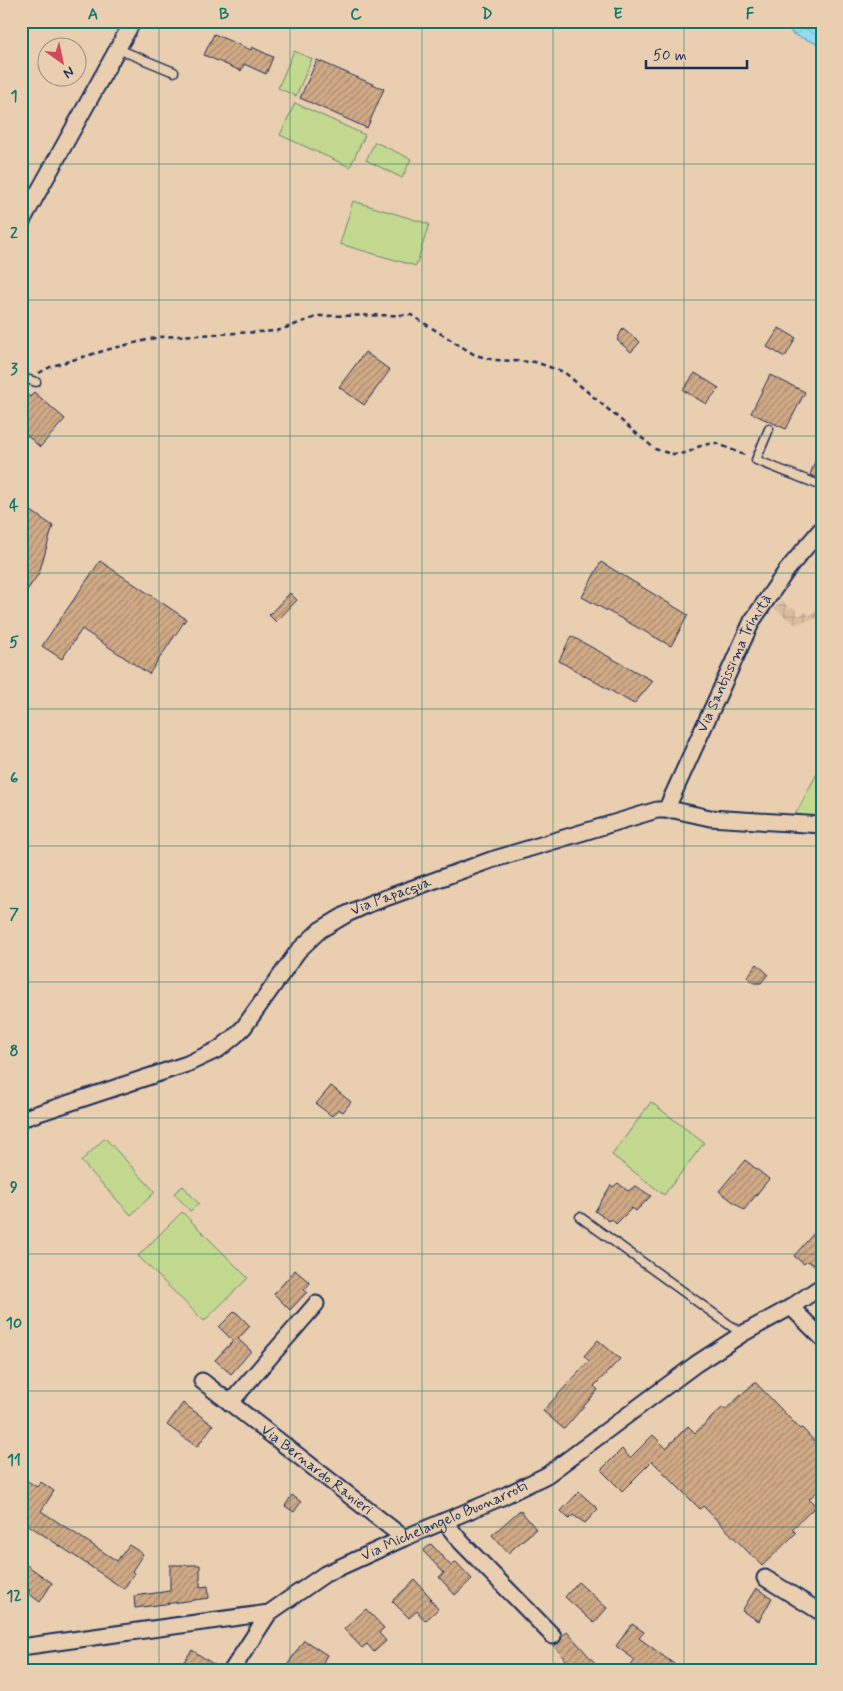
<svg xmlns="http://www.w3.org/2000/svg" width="843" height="1691" font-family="Mynerve,sans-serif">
<defs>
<pattern id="industrial-grid" width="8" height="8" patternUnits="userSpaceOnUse" patternTransform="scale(1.25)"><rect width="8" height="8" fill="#dabda0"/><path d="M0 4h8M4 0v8" fill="none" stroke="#baa38c"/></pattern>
<pattern id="water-waves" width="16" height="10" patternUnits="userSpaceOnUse" patternTransform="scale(1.25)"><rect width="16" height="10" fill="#8fdbef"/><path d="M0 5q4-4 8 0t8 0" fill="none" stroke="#7bbccf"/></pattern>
<pattern id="building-hatch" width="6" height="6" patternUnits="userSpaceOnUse" patternTransform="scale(1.25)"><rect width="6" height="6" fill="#d1aa85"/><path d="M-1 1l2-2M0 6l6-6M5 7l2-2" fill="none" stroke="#a98b70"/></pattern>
</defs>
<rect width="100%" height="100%" fill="#e9ceb0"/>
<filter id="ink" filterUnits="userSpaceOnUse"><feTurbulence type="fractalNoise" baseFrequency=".02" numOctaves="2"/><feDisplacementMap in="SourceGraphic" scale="10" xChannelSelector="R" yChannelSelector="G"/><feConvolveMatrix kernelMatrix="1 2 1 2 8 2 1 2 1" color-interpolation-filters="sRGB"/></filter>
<g filter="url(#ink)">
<!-- industrial -->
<path fill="url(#industrial-grid)" d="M 783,601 L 789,609 L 793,607 L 799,616 L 806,612 L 809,616 L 822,607 L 822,617 L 794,624 L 774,608 Z"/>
<!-- grass -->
<path fill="#c2d98f" stroke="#6e8476" d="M 294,51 L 312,59 L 296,96 L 278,88 Z
M 295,103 L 365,135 L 350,167 L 280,135 Z
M 375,142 L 411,159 L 402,178 L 366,160 Z
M 353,201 L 429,224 L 416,266 L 340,244 Z
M 822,764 L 822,820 L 794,817 Z
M 651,1102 L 704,1143 L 664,1195 L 612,1155 Z
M 105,1138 L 155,1192 L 131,1215 L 81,1161 Z
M 183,1186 L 199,1204 L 190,1211 L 174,1193 Z
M 182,1212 L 248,1278 L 204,1321 L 138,1256 Z"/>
<!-- water -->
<path fill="url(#water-waves)" stroke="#6196b5" d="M 777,21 L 815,21 L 821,26 L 822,41 L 818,44 L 792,34 L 787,23 Z"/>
<!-- building -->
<path fill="url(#building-hatch)" stroke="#1b2f5e" d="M 214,34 L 251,50 L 252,47 L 273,57 L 266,74 L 244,64 L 241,71 L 204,55 Z
M 317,60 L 384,89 L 367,128 L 300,98 Z
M 623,328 L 640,342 L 631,352 L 617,340 Z
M 779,328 L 796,338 L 785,357 L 767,347 Z
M 365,352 L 390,370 L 364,405 L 339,387 Z
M 695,373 L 719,388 L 706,404 L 683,390 Z
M 770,375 L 805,392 L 786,429 L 751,413 Z
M 21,389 L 30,397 L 34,392 L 65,419 L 40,447 L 21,430 Z
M 821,445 L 822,446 L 822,480 L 810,475 Z
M 21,504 L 53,526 L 39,573 L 21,599 Z
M 100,561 L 186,619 L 149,674 L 82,629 L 62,659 L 42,646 Z
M 601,562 L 688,615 L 671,646 L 582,597 Z
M 290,593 L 297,600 L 276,622 L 269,615 Z
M 571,636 L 653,681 L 634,704 L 559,661 Z
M 757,964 L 768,974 L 761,983 L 754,983 L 747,977 Z
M 331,1086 L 351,1102 L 343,1112 L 338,1109 L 332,1116 L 316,1104 Z
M 745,1160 L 769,1179 L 744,1210 L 719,1191 Z
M 618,1183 L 628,1191 L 636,1186 L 651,1196 L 636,1211 L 632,1208 L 616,1224 L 612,1219 L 609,1221 L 595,1211 L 611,1185 L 613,1187 Z
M 822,1224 L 822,1259 L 816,1266 L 807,1261 L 804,1264 L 794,1256 Z
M 295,1270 L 310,1283 L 304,1290 L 307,1292 L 290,1310 L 274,1294 Z
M 235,1311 L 250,1326 L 238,1339 L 251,1351 L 231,1374 L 215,1360 L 233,1341 L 219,1327 Z
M 598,1340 L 620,1359 L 594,1386 L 598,1390 L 564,1429 L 543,1411 L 589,1361 L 584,1356 Z
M 755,1382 L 800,1429 L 802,1428 L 822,1449 L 822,1487 L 809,1499 L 816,1506 L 792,1529 L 796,1533 L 762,1566 L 703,1506 L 700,1509 L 652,1461 L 622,1491 L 601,1470 L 622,1449 L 630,1458 L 653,1435 L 666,1448 L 688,1426 L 695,1433 L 723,1407 L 725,1410 Z
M 183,1403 L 213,1425 L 197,1447 L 167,1425 Z
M 21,1477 L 37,1487 L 41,1482 L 54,1491 L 41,1511 L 117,1561 L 129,1545 L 143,1554 L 132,1571 L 134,1573 L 124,1589 L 21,1520 Z
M 579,1492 L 598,1509 L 585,1523 L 573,1515 L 569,1519 L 561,1511 Z
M 292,1495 L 301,1502 L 294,1512 L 285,1506 Z
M 520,1510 L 536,1529 L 508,1553 L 492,1535 Z
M 431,1544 L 451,1566 L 456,1562 L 472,1579 L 455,1595 L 439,1577 L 444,1573 L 423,1551 Z
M 21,1561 L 52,1583 L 40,1602 L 28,1593 L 30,1590 L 21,1584 Z
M 170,1565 L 200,1565 L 200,1587 L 208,1586 L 209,1598 L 135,1608 L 134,1596 L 170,1591 Z
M 415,1580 L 431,1598 L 430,1599 L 438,1609 L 425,1621 L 417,1611 L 409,1618 L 392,1601 Z
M 578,1582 L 607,1608 L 594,1623 L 565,1597 Z
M 756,1588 L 772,1598 L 759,1621 L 742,1611 Z
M 366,1609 L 384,1628 L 379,1633 L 386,1641 L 374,1652 L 367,1644 L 362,1648 L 344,1629 Z
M 632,1624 L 644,1632 L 639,1638 L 682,1670 L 628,1670 L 635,1660 L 616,1646 Z
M 567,1632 L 596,1664 L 590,1670 L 575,1670 L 553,1645 L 559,1643 L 562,1636 Z
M 304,1640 L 327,1655 L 323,1662 L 335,1670 L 284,1670 Z
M 192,1650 L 222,1670 L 178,1670 Z"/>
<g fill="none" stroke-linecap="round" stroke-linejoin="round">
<!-- lane casing -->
<g stroke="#1b2f5e" stroke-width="11">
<path id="lane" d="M 118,49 L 174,72
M 21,380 L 26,379 L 36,382
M 769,429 L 756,460 L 822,486
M 580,1217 L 742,1334"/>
</g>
<!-- street casing -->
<g stroke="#1b2f5e" stroke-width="19">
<g id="street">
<path d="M 21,223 L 133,21"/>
<path id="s1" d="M 666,810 L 752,621 L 787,570 L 822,528"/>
<path id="s2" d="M 21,1119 L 187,1064 L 219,1049 L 235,1036 L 244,1027 L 298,951 L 320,930 L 347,914 L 369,904 L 491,860 L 657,810 L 674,810 L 710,818 L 822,825"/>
<path d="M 791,1307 L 822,1338"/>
<path id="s3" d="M 202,1381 L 404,1538"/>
<path d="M 230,1403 L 316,1304"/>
<path d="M 444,1521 L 461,1542 L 553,1636"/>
<path d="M 765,1578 L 822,1613"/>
<path id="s4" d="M 21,1647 L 269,1613 L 325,1574 L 404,1538 L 502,1497 L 547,1475 L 696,1364 L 742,1334 L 791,1307 L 822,1286"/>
<path d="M 232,1670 L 269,1613"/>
</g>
</g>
<!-- path -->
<path stroke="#1b2f5e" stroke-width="2.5" stroke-dasharray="5 4" stroke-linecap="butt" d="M 39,373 L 52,366 L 110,349 L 159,337 L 277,331 L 319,316 L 411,315 L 475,355 L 494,360 L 535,362 L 564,372 L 655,449 L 671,454 L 687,453 L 702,445 L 716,443 L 747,456"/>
<!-- lane -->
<use href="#lane" stroke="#e9ceb0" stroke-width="8"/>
<!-- street -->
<use href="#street" stroke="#e9ceb0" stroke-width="15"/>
</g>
</g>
<!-- grid -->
<path fill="none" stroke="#0f766e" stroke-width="1" stroke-opacity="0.55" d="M 159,21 L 159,1670M 290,21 L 290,1670M 422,21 L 422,1670M 553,21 L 553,1670M 684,21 L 684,1670M 21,164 L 822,164M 21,300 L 822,300M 21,436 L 822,436M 21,573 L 822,573M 21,709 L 822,709M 21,846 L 822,846M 21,982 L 822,982M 21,1118 L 822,1118M 21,1254 L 822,1254M 21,1391 L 822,1391M 21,1527 L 822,1527"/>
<g text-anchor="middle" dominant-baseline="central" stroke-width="4.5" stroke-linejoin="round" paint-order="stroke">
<!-- street labels -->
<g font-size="15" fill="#1b2f5e" stroke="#e9ceb0">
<text stroke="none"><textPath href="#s1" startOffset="162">Via Santissima Trinità</textPath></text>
<text stroke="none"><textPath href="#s2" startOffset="446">Via Papacqua</textPath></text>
<text stroke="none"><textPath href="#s3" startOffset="145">Via Bernardo Ranieri</textPath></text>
<text stroke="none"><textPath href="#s4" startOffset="449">Via Michelangelo Buonarroti</textPath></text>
</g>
</g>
<!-- margin -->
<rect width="843" height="1691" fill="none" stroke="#e9ceb0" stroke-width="55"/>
<!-- north arrow -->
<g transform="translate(62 62) rotate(147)"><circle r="24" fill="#e9ceb0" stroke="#978e8f"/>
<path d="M0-4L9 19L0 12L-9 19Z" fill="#d1495b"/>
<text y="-8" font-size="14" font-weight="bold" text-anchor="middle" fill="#1b2f5e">N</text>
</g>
<!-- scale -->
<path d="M646 60v8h101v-8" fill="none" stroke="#1b2f5e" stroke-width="2.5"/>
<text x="653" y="60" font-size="15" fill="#1b2f5e" stroke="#e9ceb0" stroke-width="4" paint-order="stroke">50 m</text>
<rect x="28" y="28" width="788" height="1636" fill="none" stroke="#0f766e" stroke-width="2"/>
<g font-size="16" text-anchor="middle" font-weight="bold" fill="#0f766e">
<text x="93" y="19">A</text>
<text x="224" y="19">B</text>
<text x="356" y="19">C</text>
<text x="487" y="19">D</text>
<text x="618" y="19">E</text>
<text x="750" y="19">F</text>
<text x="14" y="101">1</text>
<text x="14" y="238">2</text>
<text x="14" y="374">3</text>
<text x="14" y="510">4</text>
<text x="14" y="647">5</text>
<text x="14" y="783">6</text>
<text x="14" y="919">7</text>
<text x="14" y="1056">8</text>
<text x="14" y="1192">9</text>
<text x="14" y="1328">10</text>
<text x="14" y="1465">11</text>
<text x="14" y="1601">12</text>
</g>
</svg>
